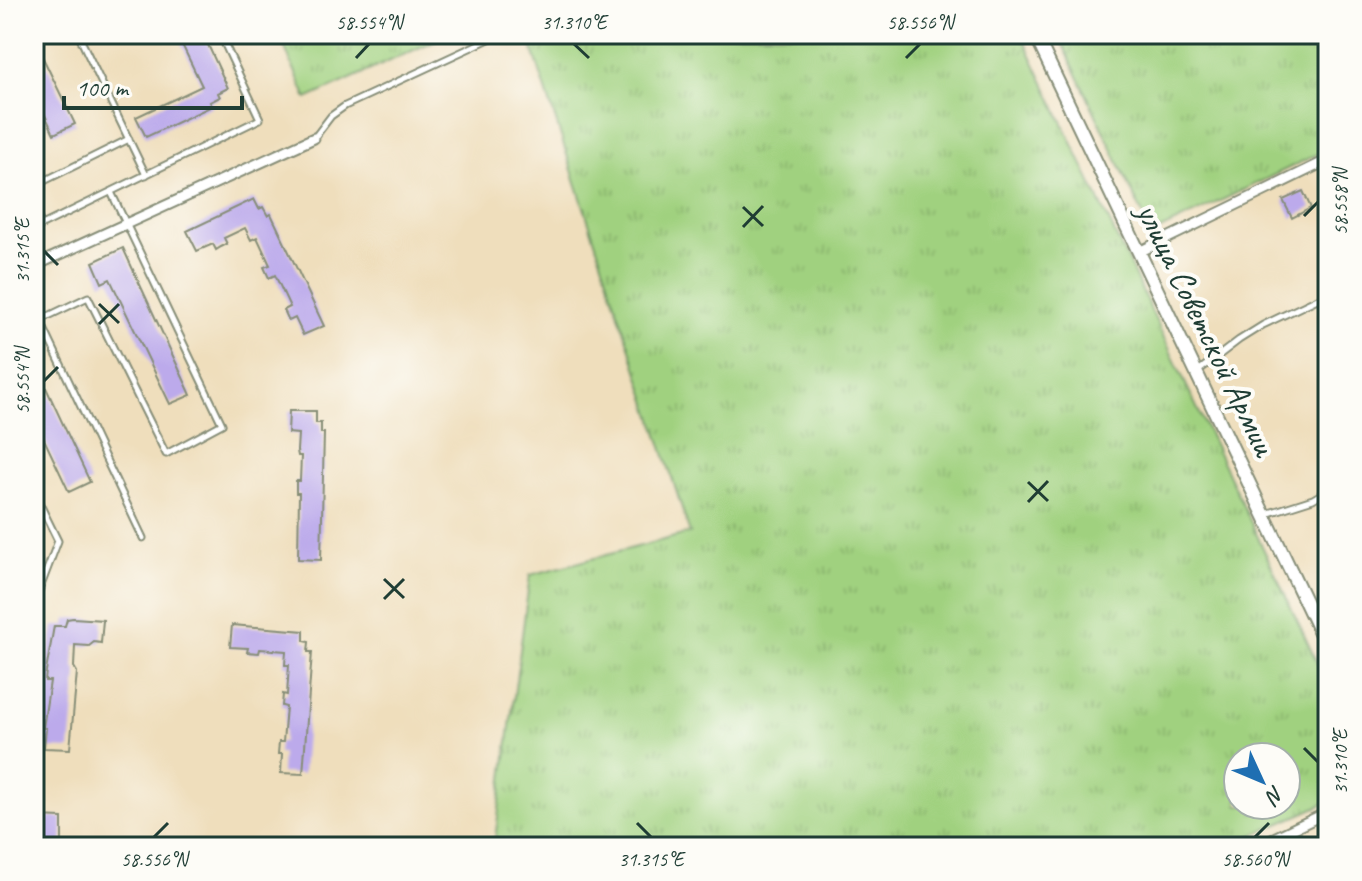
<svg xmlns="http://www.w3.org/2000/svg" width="1362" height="881" font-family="Caveat,sans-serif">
<defs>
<pattern id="grass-tufts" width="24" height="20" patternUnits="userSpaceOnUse" patternTransform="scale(2)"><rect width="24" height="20" fill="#a0d17f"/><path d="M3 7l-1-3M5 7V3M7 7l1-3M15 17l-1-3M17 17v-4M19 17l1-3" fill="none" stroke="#89b46e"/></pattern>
</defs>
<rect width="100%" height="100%" fill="#fdfcf7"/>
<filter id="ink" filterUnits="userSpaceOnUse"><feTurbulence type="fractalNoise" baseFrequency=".0125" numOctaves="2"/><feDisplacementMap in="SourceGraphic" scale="16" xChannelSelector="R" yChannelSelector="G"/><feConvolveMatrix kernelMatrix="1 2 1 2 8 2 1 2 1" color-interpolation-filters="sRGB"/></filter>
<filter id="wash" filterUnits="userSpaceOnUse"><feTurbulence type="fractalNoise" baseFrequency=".006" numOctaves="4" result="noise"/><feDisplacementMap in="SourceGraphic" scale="32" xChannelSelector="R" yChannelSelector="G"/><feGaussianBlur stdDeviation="1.8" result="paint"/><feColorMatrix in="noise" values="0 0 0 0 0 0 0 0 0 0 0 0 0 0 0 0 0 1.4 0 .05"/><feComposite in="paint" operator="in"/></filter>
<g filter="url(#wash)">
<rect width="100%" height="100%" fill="#efdebc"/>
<!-- grass -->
<path fill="url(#grass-tufts)" stroke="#60875a" stroke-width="2" fill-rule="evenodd" d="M 279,34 L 449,34 L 307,99 Z
M 538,34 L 1021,34 L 1328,686 L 1328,802 L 1227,847 L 494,847 L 530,575 L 690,533 L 529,38 ZM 1238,757 L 1286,757 L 1286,805 L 1238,805 Z
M 1058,34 L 1328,34 L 1328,149 L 1152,234 Z"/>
<g id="blocks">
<!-- building -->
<path fill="#bcaaeb" d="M 177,34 L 203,34 L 228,88 L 218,93 L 220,97 L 210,102 L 212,106 L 146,137 L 136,117 L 202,86 Z
M 43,58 L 75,124 L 54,134 L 34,92 L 34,62 Z
M 1303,191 L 1311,208 L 1292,218 L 1283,200 Z
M 254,199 L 259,209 L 263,207 L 268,216 L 271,214 L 324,326 L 303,335 L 295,318 L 289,321 L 284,310 L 290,307 L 275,275 L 269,278 L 264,267 L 270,265 L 257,237 L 251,240 L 245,228 L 224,238 L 227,244 L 221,247 L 216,250 L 213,244 L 197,251 L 187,231 Z
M 123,248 L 191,395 L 170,404 L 110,279 L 102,283 L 93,262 Z
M 34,362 L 90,482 L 69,492 L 34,418 Z
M 289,411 L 316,411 L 316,423 L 321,423 L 321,433 L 324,433 L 321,560 L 298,559 L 299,493 L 296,493 L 296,481 L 300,481 L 301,456 L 298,456 L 297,451 L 298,434 L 288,433 Z
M 73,618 L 103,620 L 101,643 L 94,642 L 89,646 L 75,645 L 74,667 L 77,672 L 70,749 L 44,748 L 46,728 L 43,728 L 50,681 L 45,681 L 46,671 L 54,626 L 65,626 L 67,619 Z
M 232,625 L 304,631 L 304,641 L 309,642 L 308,652 L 312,652 L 303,774 L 281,773 L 282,754 L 278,754 L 279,742 L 283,742 L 286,707 L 282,706 L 283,694 L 287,695 L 289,665 L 285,665 L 286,651 L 260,649 L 259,653 L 247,652 L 248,648 L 230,647 Z
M 37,817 L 62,818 L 62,847 L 34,846 Z"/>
</g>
</g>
<g filter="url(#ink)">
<use href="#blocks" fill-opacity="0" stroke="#878e78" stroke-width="2"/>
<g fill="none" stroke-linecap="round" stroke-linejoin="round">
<!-- lane casing -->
<g stroke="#878e78" stroke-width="9">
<path id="lane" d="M 78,34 L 146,175
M 315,137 L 331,116 L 345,106 L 500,34
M 34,186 L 129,139
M 111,192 L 222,424 L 166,454 L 88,297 L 40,320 L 143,538
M 34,211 L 42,225
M 34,229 L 260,119 L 220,34
M 1197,372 L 1239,340 L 1263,325 L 1328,294
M 34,492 L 58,541 L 34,604
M 1266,514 L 1313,499 L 1328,490"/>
</g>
<!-- street casing -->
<g stroke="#878e78" stroke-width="13">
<path id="street" d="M 1139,252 L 1328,160
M 34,266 L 314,138
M 1255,847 L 1328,812"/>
</g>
<!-- secondary casing -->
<g stroke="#878e78" stroke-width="16">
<path id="secondary" d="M 1035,34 L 1328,649"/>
</g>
<!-- lane -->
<use href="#lane" stroke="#fff" stroke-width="5"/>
<!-- street -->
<use href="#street" stroke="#fff" stroke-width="9"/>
<!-- secondary -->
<use href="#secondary" stroke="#fff" stroke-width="12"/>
</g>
</g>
<!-- ticks -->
<path fill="none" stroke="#1f3d34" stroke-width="3" d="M 574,44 L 589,58M 356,58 L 369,44M 906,58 L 920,44M 743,207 L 763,226M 1304,216 L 1318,202M 743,227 L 763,206M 44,251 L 58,265M 99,304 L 119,323M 99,324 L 119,304M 44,381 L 58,367M 1028,482 L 1048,501M 1028,502 L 1048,481M 384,579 L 404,598M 384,599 L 404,579M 1304,748 L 1318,762M 637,823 L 651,837M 154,837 L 168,823M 1255,837 L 1269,823"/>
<g text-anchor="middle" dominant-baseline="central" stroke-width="8" stroke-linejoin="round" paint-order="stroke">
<!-- street labels -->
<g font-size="34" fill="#1f3d34" stroke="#fdfcf7">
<text transform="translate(1207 329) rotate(64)">улица Советской Армии</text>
</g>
</g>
<!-- margin -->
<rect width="1362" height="881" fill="none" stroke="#fdfcf7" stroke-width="88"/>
<!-- north arrow -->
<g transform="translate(1262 781) rotate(134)"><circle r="38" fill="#fdfcf7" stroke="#a4b0a9" stroke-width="2"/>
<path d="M0-6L14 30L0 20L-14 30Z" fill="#1f6fb2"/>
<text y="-12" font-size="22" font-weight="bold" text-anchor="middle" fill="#1f3d34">N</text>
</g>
<!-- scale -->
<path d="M64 96v12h178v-12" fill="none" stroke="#1f3d34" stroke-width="4"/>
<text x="76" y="96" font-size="24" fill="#1f3d34" stroke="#fdfcf7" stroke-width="6" paint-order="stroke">100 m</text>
<rect x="44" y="44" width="1274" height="793" fill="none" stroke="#1f3d34" stroke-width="3"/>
<g font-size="20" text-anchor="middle" fill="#1f3d34">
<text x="369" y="29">58.554°N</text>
<text x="574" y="29">31.310°E</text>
<text x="920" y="29">58.556°N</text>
<text transform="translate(1340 202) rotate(-90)" y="7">58.558°N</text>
<text transform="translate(22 251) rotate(-90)" y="7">31.315°E</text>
<text transform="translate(22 381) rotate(-90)" y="7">58.554°N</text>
<text transform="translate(1340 762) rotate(-90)" y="7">31.310°E</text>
<text x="154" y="866">58.556°N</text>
<text x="651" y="866">31.315°E</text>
<text x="1255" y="866">58.560°N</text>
</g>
</svg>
